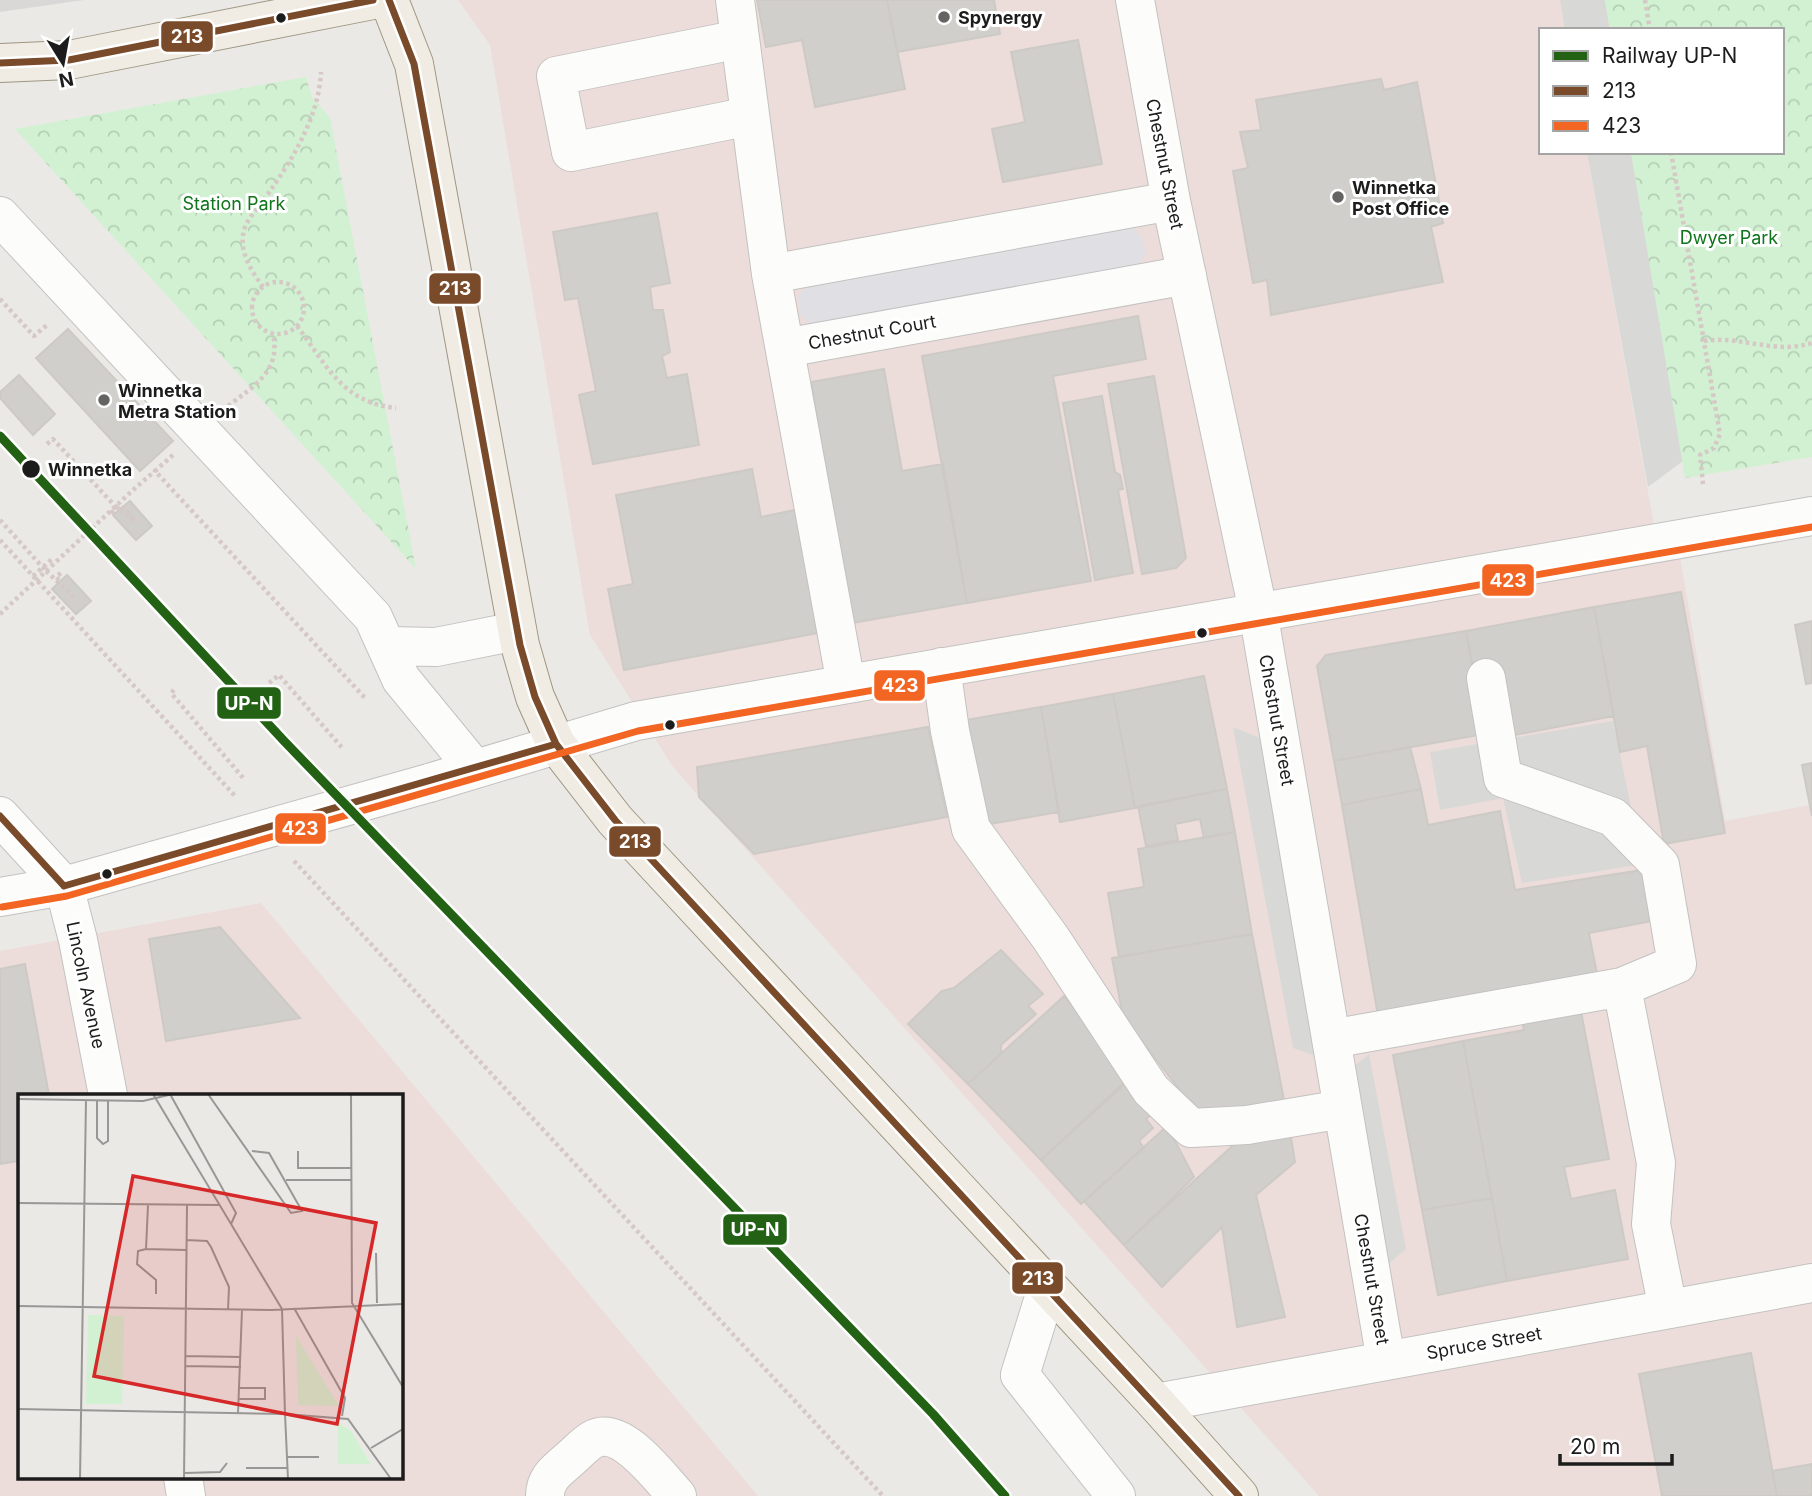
<svg xmlns="http://www.w3.org/2000/svg" width="1812" height="1496" font-family="Inter,sans-serif">
<defs>
<pattern id="park-crowns" width="20" height="18" patternUnits="userSpaceOnUse" patternTransform="scale(1.75)"><rect width="20" height="18" fill="#d2f1d3"/><path d="M2 6a3 3 0 1 1 6 0M12 15a3 3 0 1 1 6 0" fill="none" stroke="#b4ceb5"/></pattern>
</defs>
<rect width="100%" height="100%" fill="#eae9e5"/>
<!-- residential -->
<path fill="#d9d8d6" d="M 0,0 L 84,0 L 0,12 Z"/>
<!-- commercial -->
<path fill="#ecddda" fill-rule="evenodd" d="M 458,0 L 1560,0 L 1565,30 L 1541,30 L 1541,152 L 1587,152 L 1657,542 L 1677,539 L 1725,821 L 1810,805 L 1812,817 L 1812,1496 L 1319,1496 L 673,767 L 590,635 L 490,45 Z
M 261,903 L 758,1496 L 0,1496 L 0,951 ZM 19,1095 L 401,1095 L 401,1477 L 19,1477 Z"/>
<!-- religious -->
<path fill="#d8d8d6" d="M 1560,0 L 1605,0 L 1610,30 L 1565,30 Z
M 1587,152 L 1631,152 L 1683,461 L 1648,487 Z
M 1613,721 L 1643,864 L 1522,883 L 1503,798 L 1440,810 L 1430,752 Z
M 1233,727 L 1262,739 L 1325,1059 L 1293,1048 Z
M 1369,1054 L 1406,1249 L 1378,1273 L 1339,1079 Z"/>
<!-- park -->
<path fill="url(#park-crowns)" d="M 1605,0 L 1812,0 L 1812,457 L 1685,478 L 1631,152 L 1782,152 L 1782,30 L 1610,30 Z
M 306,77 L 312,97 L 330,118 L 416,569 L 15,129 Z"/>
<!-- plaza -->
<path fill="#dfdfe4" d="M 1118,225 L 1134,228 L 1143,239 L 1146,253 L 1138,267 L 824,326 L 809,324 L 800,314 L 798,298 L 806,285 Z"/>
<!-- building -->
<path fill="#d1cfcb" stroke="#cdcac6" stroke-width="2" d="M 757,0 L 887,0 L 905,89 L 815,107 L 802,40 L 766,47 Z
M 887,0 L 994,0 L 1000,34 L 897,52 Z
M 1078,40 L 1102,164 L 1003,182 L 992,129 L 1025,122 L 1011,52 Z
M 1381,79 L 1384,90 L 1417,82 L 1443,223 L 1431,227 L 1443,282 L 1271,315 L 1267,280 L 1253,283 L 1233,171 L 1248,168 L 1240,132 L 1261,130 L 1256,100 Z
M 657,213 L 670,283 L 650,287 L 653,310 L 663,310 L 670,352 L 662,356 L 667,378 L 687,374 L 699,445 L 593,464 L 579,395 L 596,391 L 578,298 L 565,300 L 553,232 Z
M 1138,316 L 1146,359 L 1053,376 L 1091,581 L 967,603 L 922,356 Z
M 68,329 L 173,441 L 140,471 L 36,358 Z
M 884,369 L 902,471 L 943,464 L 967,603 L 852,623 L 811,382 Z
M 19,375 L 55,414 L 33,435 L 0,398 L 0,392 Z
M 1154,376 L 1186,558 L 1176,568 L 1142,574 L 1108,384 Z
M 1102,396 L 1115,472 L 1120,475 L 1123,489 L 1118,490 L 1133,573 L 1095,580 L 1063,403 Z
M 752,469 L 761,517 L 799,509 L 823,632 L 624,670 L 608,589 L 633,584 L 616,495 Z
M 130,501 L 152,526 L 136,540 L 113,515 Z
M 67,575 L 91,601 L 76,614 L 52,589 Z
M 1681,592 L 1725,833 L 1664,844 L 1647,746 L 1620,752 L 1594,607 Z
M 1594,607 L 1614,716 L 1504,737 L 1490,660 L 1472,663 L 1466,631 Z
M 1812,621 L 1812,683 L 1806,684 L 1795,625 Z
M 1466,631 L 1484,734 L 1334,761 L 1317,666 L 1326,655 Z
M 1204,676 L 1227,789 L 1135,808 L 1113,694 Z
M 1113,694 L 1135,808 L 1060,822 L 1041,707 Z
M 1041,707 L 1059,812 L 990,824 L 974,803 L 960,721 Z
M 928,727 L 947,817 L 754,854 L 699,797 L 697,767 Z
M 1410,747 L 1421,789 L 1342,805 L 1334,761 Z
M 1812,763 L 1812,816 L 1802,765 Z
M 1227,789 L 1235,832 L 1204,838 L 1200,819 L 1175,824 L 1178,840 L 1146,846 L 1138,806 Z
M 1421,789 L 1428,825 L 1500,811 L 1515,890 L 1642,870 L 1652,921 L 1589,933 L 1598,979 L 1379,1022 L 1342,805 Z
M 1235,832 L 1252,934 L 1119,957 L 1108,893 L 1144,887 L 1138,849 Z
M 220,927 L 300,1018 L 166,1041 L 149,939 Z
M 1252,934 L 1284,1100 L 1200,1116 L 1123,1017 L 1112,958 Z
M 1001,950 L 1043,994 L 1028,1006 L 1036,1014 L 1001,1045 L 1001,1054 L 968,1084 L 908,1024 L 942,991 L 954,988 Z
M 25,964 L 49,1095 L 19,1095 L 19,1161 L 0,1164 L 0,969 Z
M 1064,996 L 1133,1074 L 1041,1160 L 968,1084 Z
M 1580,1006 L 1609,1159 L 1564,1167 L 1571,1199 L 1615,1190 L 1628,1259 L 1507,1281 L 1463,1041 L 1524,1030 L 1521,1017 Z
M 1463,1041 L 1492,1198 L 1422,1210 L 1393,1055 Z
M 1126,1083 L 1153,1113 L 1146,1119 L 1153,1128 L 1139,1141 L 1144,1148 L 1081,1204 L 1041,1160 Z
M 1167,1126 L 1194,1177 L 1124,1245 L 1084,1201 Z
M 1290,1131 L 1295,1162 L 1256,1195 L 1285,1317 L 1237,1327 L 1222,1227 L 1162,1287 L 1124,1245 L 1240,1139 Z
M 1492,1198 L 1507,1281 L 1438,1295 L 1422,1210 Z
M 1751,1353 L 1777,1496 L 1662,1496 L 1639,1374 Z
M 1812,1464 L 1812,1496 L 1777,1496 L 1772,1471 Z"/>
<g fill="none" stroke-linecap="round" stroke-linejoin="round">
<!-- minor casing -->
<g stroke="#c3c2c1" stroke-width="40">
<path id="minor" d="M 735,0 L 771,274 L 846,684
M 1135,0 L 1171,201 L 1258,611 L 1386,1361
M 740,39 L 556,76 L 571,152 L 750,116
M 0,216 L 373,617 L 401,679 L 474,768
M 771,274 L 1171,201
M 785,348 L 1187,275
M 389,646 L 436,647 L 517,631
M 941,667 L 950,731 L 971,829 L 1050,937 L 1151,1090 L 1191,1128 L 1247,1125 L 1343,1109
M 1486,678 L 1503,778 L 1613,817 L 1660,865 L 1677,964 L 1622,987
M 429,783 L 636,721 L 1812,516
M 0,816 L 64,886 L 78,940 L 108,1095
M 0,897 L 64,886 L 156,860
M 1331,1039 L 1622,987 L 1656,1163 L 1651,1224 L 1668,1309
M 1047,1288 L 1020,1375 L 1116,1496
M 1156,1403 L 1812,1283
M 183,1477 L 186,1496
M 545,1496 C 545,1477 558,1470 571,1458 C 578,1452 585,1444 592,1440 C 621,1423 659,1477 677,1496"/>
</g>
<!-- major casing -->
<g stroke="#9f9683" stroke-width="40">
<path id="major" d="M 389,0 L 414,64 L 520,645 L 535,697 L 556,744 L 615,820 L 1156,1403 L 1239,1496
M 0,63 L 69,60 L 373,0"/>
</g>
<!-- path -->
<path stroke="#d5c8c5" stroke-width="4.5" stroke-dasharray="3.5 3.5" stroke-linecap="butt" d="M 1645,0 L 1650,30
M 1671,152 L 1720,434 L 1714,448 L 1700,455 L 1703,484
M252 308a26 26 0 1 1 52 0a26 26 0 1 1-52 0Z
M 263,287 C 251,270 237,250 245,227 C 250,215 263,202 270,191 C 294,157 319,115 321,72
M 0,299 L 34,336 L 48,324
M 297,326 C 327,365 341,402 396,408
M 1704,341 C 1741,335 1774,355 1812,343
M 228,406 C 255,385 281,371 273,334
M 47,444 L 53,439 L 115,506
M 173,455 L 155,471 L 366,699
M 133,490 L 156,470
M 111,513 L 120,505 L 136,522
M 0,540 L 236,797
M 46,571 L 74,597
M 33,576 L 52,559
M 59,580 L 56,577 L 63,571
M 269,683 L 279,675 L 344,750
M 174,690 L 171,693 L 244,779
M 294,861 L 883,1496"/>
<!-- minor -->
<use href="#minor" stroke="#fcfcfb" stroke-width="38"/>
<!-- major -->
<use href="#major" stroke="#f0ebe3" stroke-width="38"/>
<!-- minor-bridge casing -->
<g stroke="#c3c2c1" stroke-width="40" stroke-linecap="butt">
<path id="minor-bridge" d="M 156,860 L 429,783"/>
</g>
<!-- path-bridge -->
<path stroke="#d5c8c5" stroke-width="4.5" stroke-dasharray="3.5 3.5" stroke-linecap="butt" d="M 115,506 L 136,522
M 0,520 L 46,571
M 0,614 L 133,490"/>
<!-- minor-bridge -->
<use href="#minor-bridge" stroke="#fcfcfb" stroke-width="38"/>
<!-- bus-1 casing -->
<g stroke="#fff" stroke-width="12">
<path id="bus-1" d="M 389,0 L 414,64 L 520,645 L 535,697 L 556,744 L 615,820 L 1239,1496
M 0,63 L 69,60 L 373,0
M 0,816 L 64,886
M 64,886 L 556,744"/>
</g>
<!-- bus-2 casing -->
<g stroke="#fff" stroke-width="12">
<path id="bus-2" d="M 2,907 L 67,896 L 638,731 L 1812,527"/>
</g>
<!-- bus-1 -->
<use href="#bus-1" stroke="#7a4b2a" stroke-width="7"/>
<!-- bus-2 -->
<use href="#bus-2" stroke="#f26522" stroke-width="7"/>
<!-- rail-1 casing -->
<g stroke="#fff" stroke-width="14">
<path id="rail-1" d="M 0,436 L 285,742 L 933,1414 L 1005,1496"/>
</g>
<!-- rail-1 -->
<use href="#rail-1" stroke="#236214" stroke-width="9"/>
</g>
<!-- markers -->
<g fill="#646462" stroke="#fff" stroke-width="2.5">
<circle cx="944" cy="17" r="7"/>
<circle cx="1338" cy="197" r="7"/>
<circle cx="104" cy="400" r="7"/>
</g>
<g fill="#1c1c1c" stroke="#fff" stroke-width="2.5">
<circle cx="281" cy="18" r="6"/>
<circle cx="31" cy="469" r="10"/>
<circle cx="1202" cy="633" r="6"/>
<circle cx="670" cy="725" r="6"/>
<circle cx="107" cy="874" r="6"/>
</g>
<g text-anchor="middle" dominant-baseline="central" stroke-width="6" stroke-linejoin="round" paint-order="stroke">
<!-- poi labels -->
<g font-size="18" font-weight="bold" fill="#1c1c1c" stroke="#fff" text-anchor="start">
<text x="958" y="17">Spynergy</text>
<text x="1352" y="187">Winnetka<tspan x="1352" dy="21">Post Office</tspan></text>
<text x="118" y="390">Winnetka<tspan x="118" dy="21">Metra Station</tspan></text>
</g>
<!-- street labels -->
<g font-size="18" fill="#1c1c1c" stroke="#fff">
<text transform="translate(1165 164) rotate(79)">Chestnut Street</text>
<text transform="translate(872 332) rotate(-10)">Chestnut Court</text>
<text transform="translate(1277 720) rotate(80)">Chestnut Street</text>
<text transform="translate(86 985) rotate(78)">Lincoln Avenue</text>
<text transform="translate(1372 1279) rotate(80)">Chestnut Street</text>
<text transform="translate(1484 1343) rotate(-10)">Spruce Street</text>
</g>
<!-- park labels -->
<g font-size="18" fill="#0e751a" stroke="#fff">
<text x="234" y="203">Station Park</text>
<text x="1729" y="237">Dwyer Park</text>
</g>
<!-- stop labels -->
<g font-size="18" font-weight="bold" fill="#1c1c1c" stroke="#fff" text-anchor="start">
<text x="48" y="469">Winnetka</text>
</g>
</g>
<!-- overview -->
<g transform="translate(18 1094)">
<rect width="385" height="385" fill="#eae9e5"/>
<path d="M 70,221 L 106,222 L 104,310 L 68,310 ZM 278,242 L 321,312 L 280,311 ZM 320,328 L 333,337 L 353,370 L 320,370 Z" fill="#d2f1d3"/>
<path fill="none" stroke="#989795" stroke-width="2" d="M 135,0 L 264,215 L 267,320 L 330,325 L 373,385M 152,0 L 218,119 L 213,130M 190,0 L 273,119 L 284,117 L 251,59 L 234,57M 333,0 L 334,209 L 385,293M 0,5 L 125,7 L 155,0M 79,6 L 79,44 L 85,50 L 90,47 L 90,6M 280,57 L 280,74 L 333,74M 268,86 L 333,86M 0,109 L 201,111M 130,111 L 128,155 L 168,156M 168,146 L 189,147 L 193,153 L 211,193 L 210,216M 128,155 L 120,157 L 119,170 L 138,186 L 138,200M 358,159 L 359,209M 0,212 L 253,216 L 385,210M 276,214 L 327,304 L 324,322M 167,262 L 223,263M 168,272 L 223,273M 221,305 L 247,305 L 247,294 L 222,294M 0,315 L 267,320 L 270,385M 220,319 L 224,216M 353,354 L 385,335M 270,363 L 301,363M 228,374 L 270,374M 167,379 L 202,378 L 209,369M 62,385 L 68,6M 166,385 L 169,111"/>
<path fill="#d62828" fill-opacity="0.15" stroke="#d62828" stroke-width="3.5" d="M 115,82 L 358,129 L 319,330 L 76,282 Z"/>
<rect width="385" height="385" fill="none" stroke="#1c1c1c" stroke-width="3.5"/>
</g>
<g stroke="#fff" stroke-width="2.5">
<rect x="160" y="20" width="54" height="33" rx="7" fill="#7a4b2a"/>
<rect x="428" y="272" width="54" height="33" rx="7" fill="#7a4b2a"/>
<rect x="1481" y="563" width="54" height="34" rx="7" fill="#f26522"/>
<rect x="873" y="669" width="53" height="33" rx="7" fill="#f26522"/>
<rect x="216" y="686" width="66" height="34" rx="7" fill="#236214"/>
<rect x="274" y="812" width="53" height="33" rx="7" fill="#f26522"/>
<rect x="608" y="825" width="54" height="33" rx="7" fill="#7a4b2a"/>
<rect x="722" y="1213" width="66" height="33" rx="7" fill="#236214"/>
<rect x="1011" y="1261" width="53" height="34" rx="7" fill="#7a4b2a"/>
</g>
<g font-size="19" text-anchor="middle" font-weight="bold" fill="#fff">
<text x="187" y="43">213</text>
<text x="455" y="295">213</text>
<text x="1508" y="587">423</text>
<text x="900" y="692">423</text>
<text x="249" y="710">UP-N</text>
<text x="300" y="835">423</text>
<text x="635" y="848">213</text>
<text x="755" y="1236">UP-N</text>
<text x="1038" y="1285">213</text>
</g>
<!-- legend -->
<rect x="1539" y="28" width="245" height="126" fill="#ffffff" stroke="#a4a4a4" stroke-width="2"/>
<rect x="1553" y="51" width="35" height="10" fill="#236214" stroke="#a4a4a4" stroke-width="2"/>
<text x="1602" y="63" font-size="21" fill="#1c1c1c">Railway UP-N</text>
<rect x="1553" y="86" width="35" height="10" fill="#7a4b2a" stroke="#a4a4a4" stroke-width="2"/>
<text x="1602" y="98" font-size="21" fill="#1c1c1c">213</text>
<rect x="1553" y="121" width="35" height="10" fill="#f26522" stroke="#a4a4a4" stroke-width="2"/>
<text x="1602" y="133" font-size="21" fill="#1c1c1c">423</text>
<!-- north arrow -->
<g transform="translate(63 63) rotate(169)" stroke="#ffffff" stroke-width="5" paint-order="stroke">
<path d="M0-5L12 26L0 18L-12 26Z" fill="#1c1c1c"/>
<text y="-10" font-size="19" font-weight="bold" text-anchor="middle" fill="#1c1c1c">N</text>
</g>
<!-- scale -->
<path d="M1560 1454v10h112v-10" fill="none" stroke="#1c1c1c" stroke-width="3.5"/>
<text x="1570" y="1454" font-size="21" fill="#1c1c1c" stroke="#ffffff" stroke-width="5" paint-order="stroke">20 m</text>
</svg>
